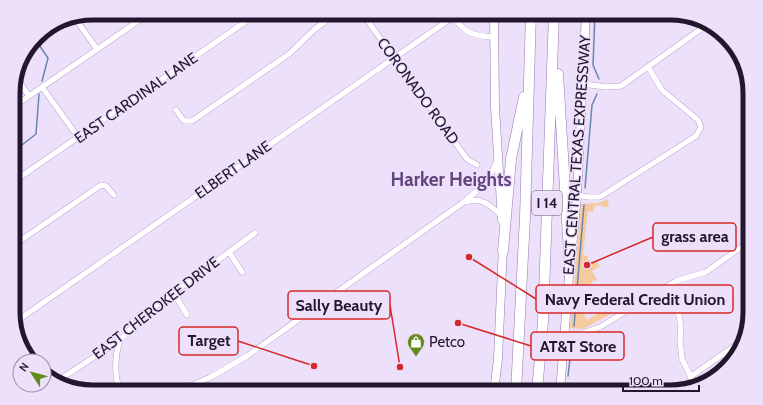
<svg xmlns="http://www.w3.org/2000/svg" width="763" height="405" font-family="Cabin,sans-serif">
<rect width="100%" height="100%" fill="#ede0fa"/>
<!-- green -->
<path fill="#f4ca9e" d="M 607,199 L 609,202 L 607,207 L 602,207 L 601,205 L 595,206 L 593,212 L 588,211 L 583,255 L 588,256 L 587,259 L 594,263 L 597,261 L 600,266 L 592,271 L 598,281 L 594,280 L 586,289 L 587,303 L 593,304 L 582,311 L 587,320 L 616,302 L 620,309 L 583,329 L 570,328 L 581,204 L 599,203 Z"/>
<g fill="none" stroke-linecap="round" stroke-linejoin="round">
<!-- stream -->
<path stroke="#6986ae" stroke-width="1.5" d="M 595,13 L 593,65 L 599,79
M 35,39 L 48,58 L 42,81
M 13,152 L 36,134 L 39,94
M 585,188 L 592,105 L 597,94
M 574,326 L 584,205
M 568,376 L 572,341"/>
<!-- minor casing -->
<g stroke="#9777b3" stroke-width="6">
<path id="minor" d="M 362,13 L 467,159 L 477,165
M 450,13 C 464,32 470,36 493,37
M 74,17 L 97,49
M 16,77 L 29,96
M 583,84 L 606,87 L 621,86 L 708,24
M 42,87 L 78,137
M 13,107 L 150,13
M 176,110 L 184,121 L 192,121 L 289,54 L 315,29 L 337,13
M 13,182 L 258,13
M 577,195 L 588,197 L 600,197 L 696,136 L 701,127 L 698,120 L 662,90 L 648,67
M 467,202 C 481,196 492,207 502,216
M 14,245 L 101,185 L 106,186 L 114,195
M 229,252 L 242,272
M 663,289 L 679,315 L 681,327 L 680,340 L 682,359 L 695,385
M 174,293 L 187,315
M 14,323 L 453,17
M 564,333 L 583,333 L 600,327 L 676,281 L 706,272 L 750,241
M 690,377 L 743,340
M 56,382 L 120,340 L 146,313 L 255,233
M 120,392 C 114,375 115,356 120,340
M 176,392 L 211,377 L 247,356 L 461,204 C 478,191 491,180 497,160"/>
</g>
<!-- secondary casing -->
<g stroke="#9777b3" stroke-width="9">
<path id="secondary" d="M 494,13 L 495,107 L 502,220
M 572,248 L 577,195 L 586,13
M 494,392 L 498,359 L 503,246
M 560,392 L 570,263"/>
</g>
<!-- motorway casing -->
<g stroke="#9777b3" stroke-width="11">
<path id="motorway" d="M 558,74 L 570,269
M 503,251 L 511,159 L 524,97
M 516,392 L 525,217 L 531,13
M 537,392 L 543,321 L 554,13"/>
</g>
<!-- minor -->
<use href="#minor" stroke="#fff" stroke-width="5.5"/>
<!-- secondary -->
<use href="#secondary" stroke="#fff" stroke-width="8"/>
<!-- motorway -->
<use href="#motorway" stroke="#fff" stroke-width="10"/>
</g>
<!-- icons -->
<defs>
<g id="shop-pin" transform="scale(0.9)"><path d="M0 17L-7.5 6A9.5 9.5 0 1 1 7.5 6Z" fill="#628b19" stroke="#ede0fa"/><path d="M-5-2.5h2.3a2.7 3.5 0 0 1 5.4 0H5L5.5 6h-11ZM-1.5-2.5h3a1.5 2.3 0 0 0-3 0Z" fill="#fff"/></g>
</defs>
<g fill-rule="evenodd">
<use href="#shop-pin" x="416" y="342"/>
</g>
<g text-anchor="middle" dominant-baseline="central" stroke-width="3" stroke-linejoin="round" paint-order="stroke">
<!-- shield labels -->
<rect fill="#ede0fa" stroke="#60536b" stroke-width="1" x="532" y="191" width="30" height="24" rx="3"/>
<g font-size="14" font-weight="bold" fill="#23162e">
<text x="547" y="203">I 14</text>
</g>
<!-- street labels -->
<g font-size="15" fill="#23162e" stroke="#ede0fa">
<text transform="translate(418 91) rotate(54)">CORONADO ROAD</text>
<text transform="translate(136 98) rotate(-35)">EAST CARDINAL LANE</text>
<text transform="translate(577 155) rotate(-86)">EAST CENTRAL TEXAS EXPRESSWAY</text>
<text transform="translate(233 170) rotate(-35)">ELBERT LANE</text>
<text transform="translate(156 308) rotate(-38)">EAST CHEROKEE DRIVE</text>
</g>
<!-- poi labels -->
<g font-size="15" fill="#23162e" stroke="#ede0fa" text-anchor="start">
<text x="429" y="342">Petco</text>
</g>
<!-- district labels -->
<g font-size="19" font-weight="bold" fill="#63447c" stroke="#ede0fa">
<text x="451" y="179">Harker Heights</text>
</g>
</g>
<!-- crop -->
<path d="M0 0H763V405H0ZM93 20H670A73 73 0 0 1 743 93V312A73 73 0 0 1 670 385H93A73 73 0 0 1 20 312V93A73 73 0 0 1 93 20Z" fill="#ede0fa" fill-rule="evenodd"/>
<path fill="none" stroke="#23162e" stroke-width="5" d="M93 20H670A73 73 0 0 1 743 93V312A73 73 0 0 1 670 385H93A73 73 0 0 1 20 312V93A73 73 0 0 1 93 20Z"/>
<!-- callouts -->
<path fill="none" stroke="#d62828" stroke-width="1.5" d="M587 265L653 237M469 257L536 299M400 367L390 305M314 366L238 341M458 323L531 346"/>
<g fill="#d62828" stroke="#ede0fa" stroke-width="1.5">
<circle cx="587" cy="265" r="4"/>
<circle cx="469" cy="257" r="4"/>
<circle cx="400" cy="367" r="4"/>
<circle cx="314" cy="366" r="4"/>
<circle cx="458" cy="323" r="4"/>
</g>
<g fill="#ede0fa" stroke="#d62828" stroke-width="1.5">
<rect x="653" y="223" width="83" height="28" rx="4"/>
<rect x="536" y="285" width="197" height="28" rx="4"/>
<rect x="288" y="291" width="102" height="28" rx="4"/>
<rect x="179" y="327" width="59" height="28" rx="4"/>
<rect x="531" y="332" width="93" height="28" rx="4"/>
</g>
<g font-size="16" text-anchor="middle" font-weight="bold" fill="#23162e">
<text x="695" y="242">grass area</text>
<text x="635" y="305">Navy Federal Credit Union</text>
<text x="339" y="311">Sally Beauty</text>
<text x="209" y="346">Target</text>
<text x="578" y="352">AT&amp;T Store</text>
</g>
<!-- north arrow -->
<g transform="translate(32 373) rotate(306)"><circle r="19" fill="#ede0fa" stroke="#9c8fa8"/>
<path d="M0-3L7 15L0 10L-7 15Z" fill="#628b19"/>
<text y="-6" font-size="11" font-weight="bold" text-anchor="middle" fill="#23162e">N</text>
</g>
<!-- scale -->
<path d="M623 385v6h76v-6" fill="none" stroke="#23162e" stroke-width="2"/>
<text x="629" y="385" font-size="12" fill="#23162e" stroke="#ede0fa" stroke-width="3" paint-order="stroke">100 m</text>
</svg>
